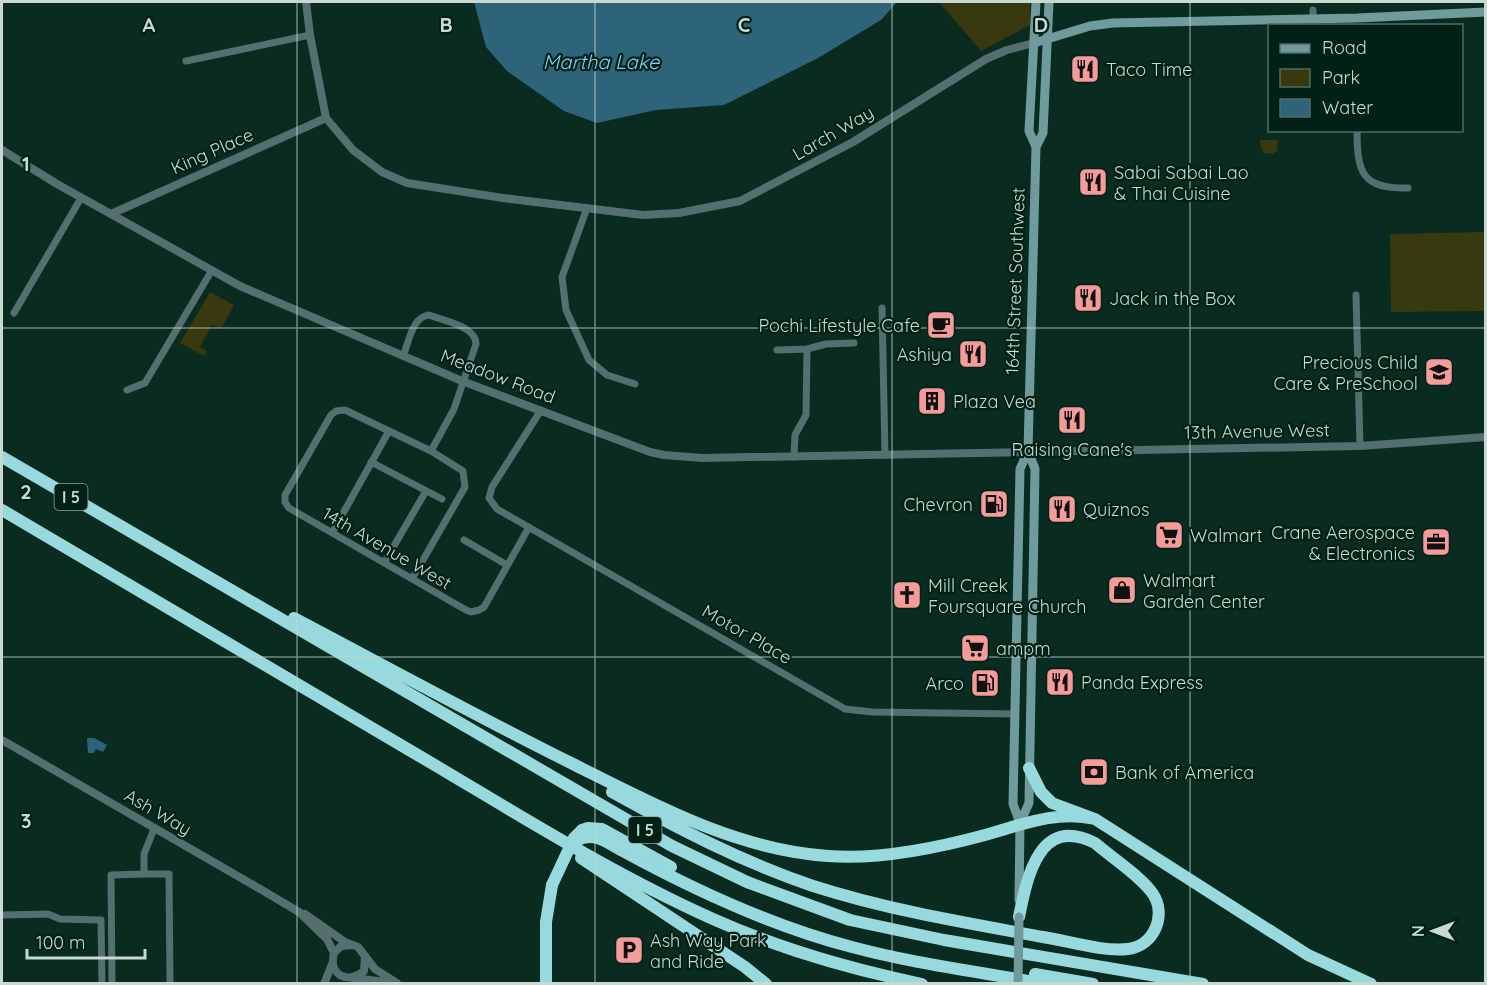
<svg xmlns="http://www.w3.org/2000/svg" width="1487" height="985" font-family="Quicksand,sans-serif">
<rect width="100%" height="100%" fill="#0a2b20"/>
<!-- green -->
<path fill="#38390f" d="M 939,2 L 1030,2 L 1030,25 L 981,51 Z
M 1260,140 L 1278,140 L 1277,151 L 1272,154 L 1264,153 L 1261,148 Z
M 1485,232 L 1485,311 L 1391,312 L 1390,234 Z
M 210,292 L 234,305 L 221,329 L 212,324 L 200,347 L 207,351 L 204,356 L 180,343 Z"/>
<!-- water -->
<path fill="#2e647a" d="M 474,2 L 897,2 L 881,20 L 818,58 L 724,105 L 656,110 L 597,123 L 564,111 L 507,71 L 486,47 Z
M 87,738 L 94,738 L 107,745 L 103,752 L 96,749 L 94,753 L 88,753 Z"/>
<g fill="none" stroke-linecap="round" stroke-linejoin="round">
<!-- minor -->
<path stroke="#556f70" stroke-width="7" d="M 1313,10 L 1313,19
M 186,61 L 310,35
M 1357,130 C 1357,173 1362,189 1408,188
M 587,208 L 562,277 L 566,310 L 589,360 L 607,375 L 635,384
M 1356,295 L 1360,446
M 882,308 L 885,455
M 14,313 L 81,198
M 807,349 L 826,344 L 854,343
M 777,350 L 807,349 L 806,415 L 795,435 L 794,457
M 403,356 C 409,342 412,317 429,315 C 444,321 476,326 476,344 L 454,409 L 431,451
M 127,390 L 145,383 L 212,270
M 541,410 L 492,487 L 489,498 L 497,509 L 845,709 L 872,712 L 1015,714
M 371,462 L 442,499
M 332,533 L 389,431
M 464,540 L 507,565
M 384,563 L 426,491
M 412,579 L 465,487 L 463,471 L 431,451 L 345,410 L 336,411 L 331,415 L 285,495 L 285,502 L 289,508 L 466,610 L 471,612 L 479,610 L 484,607 L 529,527
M 144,874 L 169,874 L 170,984
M 2,915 L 48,914 L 60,919 L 101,920 L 102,984
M 112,984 L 111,875 L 144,874 L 144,854 L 154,829"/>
<!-- tertiary -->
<path stroke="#556f70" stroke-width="8" d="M 306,2 L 310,35 L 326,118 L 353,150 L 382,172 L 407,183 L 503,198 L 643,215 L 679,213 L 740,201 L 853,142 L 986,59 L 1007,50 L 1034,43
M 2,150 L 57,184 L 240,286 L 462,381 L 650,452 L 664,455 L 702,458 L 1360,446 L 1486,437
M 111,214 L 326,118
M 2,740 L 255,886 L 299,912 L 327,939 L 334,953
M 305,914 L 345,942 L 358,947 L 375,969 L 397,983
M 352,945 L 341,946 L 334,953 C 328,975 348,985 364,971 L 365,956
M 353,978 L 394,983
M 324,984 L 332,964"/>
<!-- secondary -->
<path stroke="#709a9b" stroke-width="9" d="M 1034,43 L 1090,26 L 1113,23 L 1357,18 L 1486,12
M 1036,147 L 1043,133 L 1049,2
M 1020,823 L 1029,803 L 1035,469 L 1028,451
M 1019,900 L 1020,823 L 1013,804 L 1020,469 L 1028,451 L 1036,147 L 1029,131 L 1036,2"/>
<!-- motorway -->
<path stroke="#97d9dc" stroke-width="12" d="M 2,457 L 672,846 L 747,882 L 850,920 L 944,940 L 1203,984
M 2,510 C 140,591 278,673 416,754 C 513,811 610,873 713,919 C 780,949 850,969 922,984
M 294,618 C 387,667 480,718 575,765 C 655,805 737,850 828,856 C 877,860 937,848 985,835 C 1021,825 1056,810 1095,819
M 1029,768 L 1041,792 L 1052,803 L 1095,819 L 1308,955 L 1371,984
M 612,792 C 677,828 742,862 813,886 C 888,910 966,923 1043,937 C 1068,941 1103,952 1128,949 C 1154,946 1167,915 1153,894 C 1142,877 1111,857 1095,843 C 1039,815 1027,877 1019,917
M 621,850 C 694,890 771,926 852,947 C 915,964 981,972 1045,984
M 581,858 L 745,967 L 766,984
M 1035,974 L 1093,984
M 546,984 L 546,922 L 552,885"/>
<!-- secondary-bridge -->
<path stroke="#709a9b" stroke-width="9" d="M 1018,984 L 1019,917"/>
<!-- motorway-bridge -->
<path stroke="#97d9dc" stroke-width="12" d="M 576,841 C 593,831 606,842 621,850
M 552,885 L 574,838 L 582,830 L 588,828 L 602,829 L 671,867"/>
</g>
<!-- grid -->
<path fill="none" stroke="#c8d9d2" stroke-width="1.5" stroke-opacity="0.55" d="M 297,2 L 297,984M 595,2 L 595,984M 892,2 L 892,984M 1190,2 L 1190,984M 2,328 L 1486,328M 2,657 L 1486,657"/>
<!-- icons -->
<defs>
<g id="restaurant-square" transform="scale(1.5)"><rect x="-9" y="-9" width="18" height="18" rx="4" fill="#f59b9a" stroke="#012117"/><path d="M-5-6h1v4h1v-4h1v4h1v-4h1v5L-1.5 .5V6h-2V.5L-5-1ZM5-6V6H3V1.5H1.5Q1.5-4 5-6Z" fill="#111"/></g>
<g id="cafe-square" transform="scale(1.5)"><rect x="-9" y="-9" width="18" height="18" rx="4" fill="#f59b9a" stroke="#012117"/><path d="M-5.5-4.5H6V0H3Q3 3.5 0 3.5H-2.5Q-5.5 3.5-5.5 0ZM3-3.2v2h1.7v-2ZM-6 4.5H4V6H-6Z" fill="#111"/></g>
<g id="school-square" transform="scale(1.5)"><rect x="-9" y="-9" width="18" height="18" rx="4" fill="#f59b9a" stroke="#012117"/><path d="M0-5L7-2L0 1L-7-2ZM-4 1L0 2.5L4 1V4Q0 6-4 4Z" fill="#111"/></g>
<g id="building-square" transform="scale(1.5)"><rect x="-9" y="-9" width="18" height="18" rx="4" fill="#f59b9a" stroke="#012117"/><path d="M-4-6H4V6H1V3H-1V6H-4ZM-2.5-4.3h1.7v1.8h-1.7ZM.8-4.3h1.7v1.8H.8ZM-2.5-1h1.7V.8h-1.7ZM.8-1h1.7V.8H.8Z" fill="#111"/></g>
<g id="fuel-square" transform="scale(1.5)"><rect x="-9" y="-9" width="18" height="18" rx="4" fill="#f59b9a" stroke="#012117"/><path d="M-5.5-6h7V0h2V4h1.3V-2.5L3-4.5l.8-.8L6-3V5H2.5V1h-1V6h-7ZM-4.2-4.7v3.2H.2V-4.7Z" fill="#111"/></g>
<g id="supermarket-square" transform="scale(1.5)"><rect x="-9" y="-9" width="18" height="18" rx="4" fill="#f59b9a" stroke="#012117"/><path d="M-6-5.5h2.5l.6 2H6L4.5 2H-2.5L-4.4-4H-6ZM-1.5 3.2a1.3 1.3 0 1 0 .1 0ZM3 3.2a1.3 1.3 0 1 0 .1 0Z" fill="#111"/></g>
<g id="office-square" transform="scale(1.5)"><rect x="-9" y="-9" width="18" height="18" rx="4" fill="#f59b9a" stroke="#012117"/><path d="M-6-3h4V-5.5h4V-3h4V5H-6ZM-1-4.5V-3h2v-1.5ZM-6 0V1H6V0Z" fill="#111"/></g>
<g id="shop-square" transform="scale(1.5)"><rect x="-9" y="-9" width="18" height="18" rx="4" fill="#f59b9a" stroke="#012117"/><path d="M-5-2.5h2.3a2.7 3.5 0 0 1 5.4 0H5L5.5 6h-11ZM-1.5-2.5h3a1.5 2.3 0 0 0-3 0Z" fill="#111"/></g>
<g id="church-square" transform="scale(1.5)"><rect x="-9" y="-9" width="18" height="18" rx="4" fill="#f59b9a" stroke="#012117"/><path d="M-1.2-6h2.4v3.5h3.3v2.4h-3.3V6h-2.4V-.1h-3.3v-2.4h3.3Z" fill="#111"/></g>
<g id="bank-square" transform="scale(1.5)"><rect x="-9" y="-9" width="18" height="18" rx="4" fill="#f59b9a" stroke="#012117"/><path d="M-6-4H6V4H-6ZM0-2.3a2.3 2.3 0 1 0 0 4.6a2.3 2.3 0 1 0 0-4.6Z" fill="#111"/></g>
<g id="parking-square" transform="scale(1.5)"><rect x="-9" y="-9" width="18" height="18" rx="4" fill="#f59b9a" stroke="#012117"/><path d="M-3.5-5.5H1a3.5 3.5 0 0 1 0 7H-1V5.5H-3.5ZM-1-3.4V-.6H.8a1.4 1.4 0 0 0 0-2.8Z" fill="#111"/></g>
</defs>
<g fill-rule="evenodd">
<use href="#restaurant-square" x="1085" y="69"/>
<use href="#restaurant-square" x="1093" y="182"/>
<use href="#restaurant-square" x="1088" y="298"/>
<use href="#cafe-square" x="941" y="325"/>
<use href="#restaurant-square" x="973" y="354"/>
<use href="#school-square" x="1439" y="372"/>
<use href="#building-square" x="932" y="401"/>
<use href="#restaurant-square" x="1072" y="420"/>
<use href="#fuel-square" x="994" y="504"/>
<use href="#restaurant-square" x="1062" y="509"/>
<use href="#supermarket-square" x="1169" y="535"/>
<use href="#office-square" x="1436" y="542"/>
<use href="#shop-square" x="1122" y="590"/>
<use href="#church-square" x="907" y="595"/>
<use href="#supermarket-square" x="975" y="648"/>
<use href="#restaurant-square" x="1060" y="682"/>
<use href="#fuel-square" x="985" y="683"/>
<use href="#bank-square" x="1094" y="772"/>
<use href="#parking-square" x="629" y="950"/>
</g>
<g text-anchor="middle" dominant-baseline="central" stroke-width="4.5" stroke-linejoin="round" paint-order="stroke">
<!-- shield labels -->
<g fill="#012117" stroke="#8ca29a" stroke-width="1.5">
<rect x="54.5" y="484" width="33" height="26" rx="4.5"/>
<rect x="628.5" y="817" width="33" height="26" rx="4.5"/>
</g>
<g font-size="16" font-weight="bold" fill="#c8d9d2">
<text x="71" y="497">I 5</text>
<text x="645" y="830">I 5</text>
</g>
<!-- poi labels -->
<g font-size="18" fill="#c8d9d2" stroke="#012117" text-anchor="start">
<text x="1106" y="69">Taco Time</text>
<text x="1114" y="172">Sabai Sabai Lao<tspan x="1114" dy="21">&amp; Thai Cuisine</tspan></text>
<text x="1109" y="298">Jack in the Box</text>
<text x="920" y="325" text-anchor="end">Pochi Lifestyle Cafe</text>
<text x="952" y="354" text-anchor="end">Ashiya</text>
<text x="1418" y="362" text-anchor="end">Precious Child<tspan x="1418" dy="21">Care &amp; PreSchool</tspan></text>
<text x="953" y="401">Plaza Vea</text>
<text x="1072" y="449" text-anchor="middle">Raising Cane's</text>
<text x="973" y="504" text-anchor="end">Chevron</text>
<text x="1083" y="509">Quiznos</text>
<text x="1415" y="532" text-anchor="end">Crane Aerospace<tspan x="1415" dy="21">&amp; Electronics</tspan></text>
<text x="1190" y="535">Walmart</text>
<text x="1143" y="580">Walmart<tspan x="1143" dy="21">Garden Center</tspan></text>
<text x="928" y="585">Mill Creek<tspan x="928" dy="21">Foursquare Church</tspan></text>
<text x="996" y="648">ampm</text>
<text x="1081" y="682">Panda Express</text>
<text x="964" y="683" text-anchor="end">Arco</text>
<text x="1115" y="772">Bank of America</text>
<text x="650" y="940">Ash Way Park<tspan x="650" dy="21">and Ride</tspan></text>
</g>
<!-- street labels -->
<g font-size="18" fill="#c8d9d2" stroke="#012117">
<text transform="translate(833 133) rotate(-30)">Larch Way</text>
<text transform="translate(212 151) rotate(-24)">King Place</text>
<text transform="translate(1015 281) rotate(-88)">164th Street Southwest</text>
<text transform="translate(498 376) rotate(21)">Meadow Road</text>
<text transform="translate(1257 431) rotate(-1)">13th Avenue West</text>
<text transform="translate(387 548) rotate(30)">14th Avenue West</text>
<text transform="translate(747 634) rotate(30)">Motor Place</text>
<text transform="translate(158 812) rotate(30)">Ash Way</text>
</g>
<!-- water labels -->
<g font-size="20" font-style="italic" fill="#7bd0f5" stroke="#012117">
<text x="601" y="61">Martha Lake</text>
</g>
</g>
<g font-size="20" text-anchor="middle" font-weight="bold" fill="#c8d9d2" stroke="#012117" stroke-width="4.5" stroke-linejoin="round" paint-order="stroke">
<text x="149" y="32">A</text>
<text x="446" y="32">B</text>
<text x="744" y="32">C</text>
<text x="1041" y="32">D</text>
<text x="26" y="171">1</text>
<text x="26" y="499">2</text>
<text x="26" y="828">3</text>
</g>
<!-- border -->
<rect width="1487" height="985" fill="none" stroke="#c8d9d2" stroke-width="6"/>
<!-- legend -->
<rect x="1268" y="24" width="195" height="108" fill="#012117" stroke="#516b62" stroke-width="1.5"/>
<rect x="1280" y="44" width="30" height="9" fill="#709a9b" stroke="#516b62" stroke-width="1.5"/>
<text x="1322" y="54" font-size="18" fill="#c8d9d2">Road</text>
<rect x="1280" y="69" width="30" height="18" fill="#38390f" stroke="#516b62" stroke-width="1.5"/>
<text x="1322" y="84" font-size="18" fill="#c8d9d2">Park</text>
<rect x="1280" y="99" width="30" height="18" fill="#2e647a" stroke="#516b62" stroke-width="1.5"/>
<text x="1322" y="114" font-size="18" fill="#c8d9d2">Water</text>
<!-- north arrow -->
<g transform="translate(1433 931) rotate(270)" stroke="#012117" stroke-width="4.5" paint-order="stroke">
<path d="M0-4.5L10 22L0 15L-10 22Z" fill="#c8d9d2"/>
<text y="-9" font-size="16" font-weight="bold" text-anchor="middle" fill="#c8d9d2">N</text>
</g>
<!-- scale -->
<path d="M27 949v9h118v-9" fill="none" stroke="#c8d9d2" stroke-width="3"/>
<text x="36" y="949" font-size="18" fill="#c8d9d2" stroke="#012117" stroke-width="4.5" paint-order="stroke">100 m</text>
</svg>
